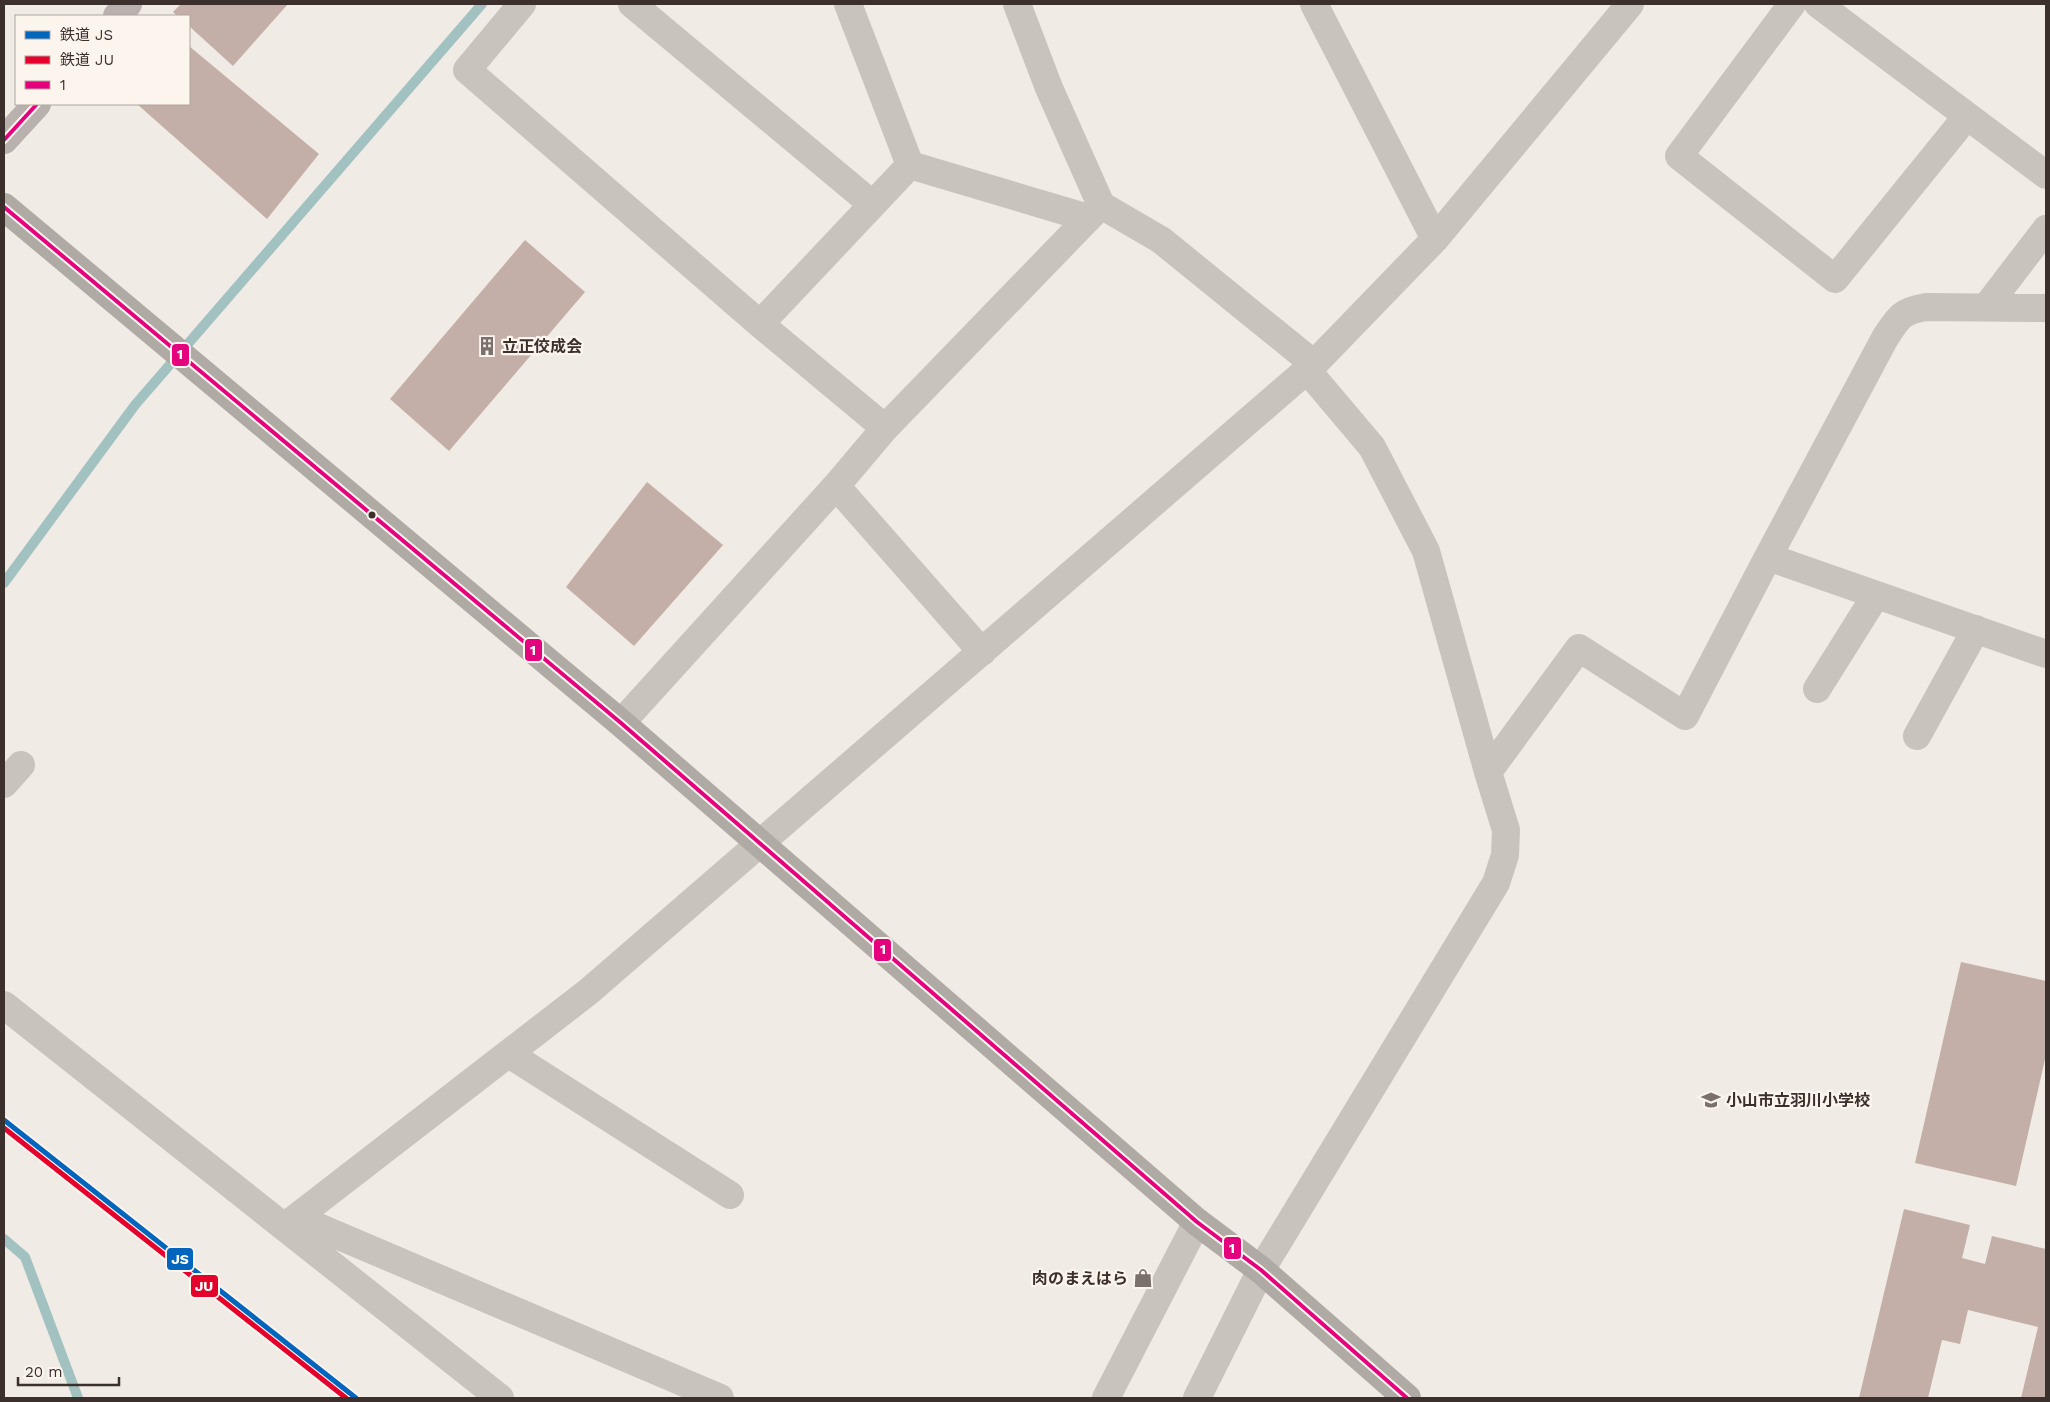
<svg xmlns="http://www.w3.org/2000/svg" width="2050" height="1402" font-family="'Work Sans','Noto Sans JP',sans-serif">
<rect width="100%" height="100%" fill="#f0ebe5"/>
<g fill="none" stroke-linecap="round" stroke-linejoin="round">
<!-- stream -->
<path stroke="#a1c2c1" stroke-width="10" d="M 4,583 L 135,405 L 482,4
M 4,1239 L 25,1257 L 78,1398"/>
</g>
<!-- building -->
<path fill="#c3afa7" d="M 181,4 L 288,4 L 233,66 L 189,26 L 189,16 L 177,16 L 173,12 Z
M 189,46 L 319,154 L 267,219 L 137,104 L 189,104 Z
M 525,240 L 585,292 L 449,451 L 390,399 Z
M 647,482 L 723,545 L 634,646 L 566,587 Z
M 1961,962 L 2046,981 L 2046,1055 L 2016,1186 L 1915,1163 Z
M 1904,1209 L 1970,1225 L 1962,1258 L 1985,1264 L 1992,1236 L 2046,1249 L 2046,1398 L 2021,1398 L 2038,1327 L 1968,1310 L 1960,1344 L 1942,1340 L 1928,1398 L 1859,1398 Z"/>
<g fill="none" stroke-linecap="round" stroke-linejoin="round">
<!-- minor -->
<path stroke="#c9c3be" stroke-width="28" d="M 522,4 L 467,70 L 760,324 L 885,428
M 632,4 L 872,204
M 848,4 L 910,165
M 1314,4 L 1435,239
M 1792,4 L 1679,156 L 1835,279 L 1967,116
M 1818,4 L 2046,175
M 1101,205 L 1161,240 L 1314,364
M 1987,306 L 2046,229
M 760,324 L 910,165 L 1088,218
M 1768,557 L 1885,338 C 1898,318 1901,311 1926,307 L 2046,308
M 982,652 L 836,486 L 885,428 L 1101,205 L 1049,88 L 1017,4
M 1817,689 L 1876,595
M 621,723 L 836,486
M 1917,736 L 1976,629
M 1488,772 L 1579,648 L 1685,716 L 1768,557 L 2046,654
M 4,784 L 21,765
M 4,1005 L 500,1398
M 509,1054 L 730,1195
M 284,1227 L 588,992 L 1314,364 L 1435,239 L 1630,4
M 284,1227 L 318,1227 L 720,1398
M 1106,1398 L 1197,1222
M 1197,1398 L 1261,1270 L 1496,883 L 1505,855 L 1506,830 L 1488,772 L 1426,551 L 1372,447 L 1307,370"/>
<!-- major -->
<path stroke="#b8b1ad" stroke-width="28" d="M 117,16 L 128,4
M 4,140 L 37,104"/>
<!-- highway -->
<path stroke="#afaaa4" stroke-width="28" d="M 4,207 L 621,723 L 1197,1222 L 1261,1270 L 1407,1398"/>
<!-- bus-1 casing -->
<g stroke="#fbf5ee" stroke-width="8">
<path id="bus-1" d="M 4,140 L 37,104
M 4,207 L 621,723 L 1197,1222 L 1261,1270 L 1407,1398"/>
</g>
<!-- bus-1 -->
<use href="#bus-1" stroke="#e5007d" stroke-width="4"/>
<!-- rail-1 casing -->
<g stroke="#fbf5ee" stroke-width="9">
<path id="rail-1" d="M 4,1120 L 356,1398"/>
</g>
<!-- rail-2 casing -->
<g stroke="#fbf5ee" stroke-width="9">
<path id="rail-2" d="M 4,1128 L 346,1398"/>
</g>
<!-- rail-1 -->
<use href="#rail-1" stroke="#0065bd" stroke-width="5"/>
<!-- rail-2 -->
<use href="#rail-2" stroke="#e4002b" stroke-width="5"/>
</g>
<!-- icons -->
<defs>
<g id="building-bare" transform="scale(1.5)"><path d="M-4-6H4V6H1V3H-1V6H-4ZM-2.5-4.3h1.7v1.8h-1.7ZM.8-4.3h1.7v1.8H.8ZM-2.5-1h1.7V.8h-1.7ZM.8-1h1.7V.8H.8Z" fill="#7a716c" stroke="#fbf5ee" stroke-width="2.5" paint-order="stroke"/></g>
<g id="school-bare" transform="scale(1.5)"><path d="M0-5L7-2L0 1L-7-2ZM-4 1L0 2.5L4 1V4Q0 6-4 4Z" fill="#7a716c" stroke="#fbf5ee" stroke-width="2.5" paint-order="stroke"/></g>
<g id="shop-bare" transform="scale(1.5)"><path d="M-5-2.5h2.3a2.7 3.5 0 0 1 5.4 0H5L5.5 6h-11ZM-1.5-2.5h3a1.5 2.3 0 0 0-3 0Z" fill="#7a716c" stroke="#fbf5ee" stroke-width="2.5" paint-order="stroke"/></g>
</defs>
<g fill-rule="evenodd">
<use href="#building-bare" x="487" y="346"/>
<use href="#school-bare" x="1711" y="1100"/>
<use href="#shop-bare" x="1143" y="1278"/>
</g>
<!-- markers -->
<circle fill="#3b302b" stroke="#fbf5ee" stroke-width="2" cx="372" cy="515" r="4.5"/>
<g text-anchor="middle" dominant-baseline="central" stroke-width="4.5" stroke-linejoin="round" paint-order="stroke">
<!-- poi labels -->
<g font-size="16" font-weight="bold" fill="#3b302b" stroke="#fbf5ee" text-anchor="start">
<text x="502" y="346">立正佼成会</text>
<text x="1726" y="1100">小山市立羽川小学校</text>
<text x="1128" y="1278" text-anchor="end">肉のまえはら</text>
</g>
</g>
<g stroke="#fbf5ee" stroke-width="2">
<rect x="171" y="343" width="19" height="24" rx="5" fill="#e5007d"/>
<rect x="524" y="638" width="19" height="24" rx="5" fill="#e5007d"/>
<rect x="873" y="938" width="19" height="24" rx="5" fill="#e5007d"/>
<rect x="1223" y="1236" width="19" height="24" rx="5" fill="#e5007d"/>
<rect x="166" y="1247" width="28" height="24" rx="5" fill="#0065bd"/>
<rect x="190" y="1274" width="29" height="24" rx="5" fill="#e4002b"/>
</g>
<g font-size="14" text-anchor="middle" font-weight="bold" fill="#fff">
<text x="180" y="359">1</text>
<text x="533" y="655">1</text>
<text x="883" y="954">1</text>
<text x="1232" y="1253">1</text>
<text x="180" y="1264">JS</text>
<text x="204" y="1291">JU</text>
</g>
<!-- border -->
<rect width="2050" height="1402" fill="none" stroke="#3b302b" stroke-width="10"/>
<!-- legend -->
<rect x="15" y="15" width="175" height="90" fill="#fbf5ee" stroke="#aea6a0"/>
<rect x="25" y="31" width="25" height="8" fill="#0065bd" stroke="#aea6a0"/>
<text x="60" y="40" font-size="15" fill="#3b302b">鉄道 JS</text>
<rect x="25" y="56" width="25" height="8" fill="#e4002b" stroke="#aea6a0"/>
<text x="60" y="65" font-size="15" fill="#3b302b">鉄道 JU</text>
<rect x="25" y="81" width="25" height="8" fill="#e5007d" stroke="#aea6a0"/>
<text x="60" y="90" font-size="15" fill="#3b302b">1</text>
<!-- scale -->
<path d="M18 1377v8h101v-8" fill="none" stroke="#3b302b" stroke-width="2.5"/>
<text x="25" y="1377" font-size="15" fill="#3b302b" stroke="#fbf5ee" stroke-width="4" paint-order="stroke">20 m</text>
</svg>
